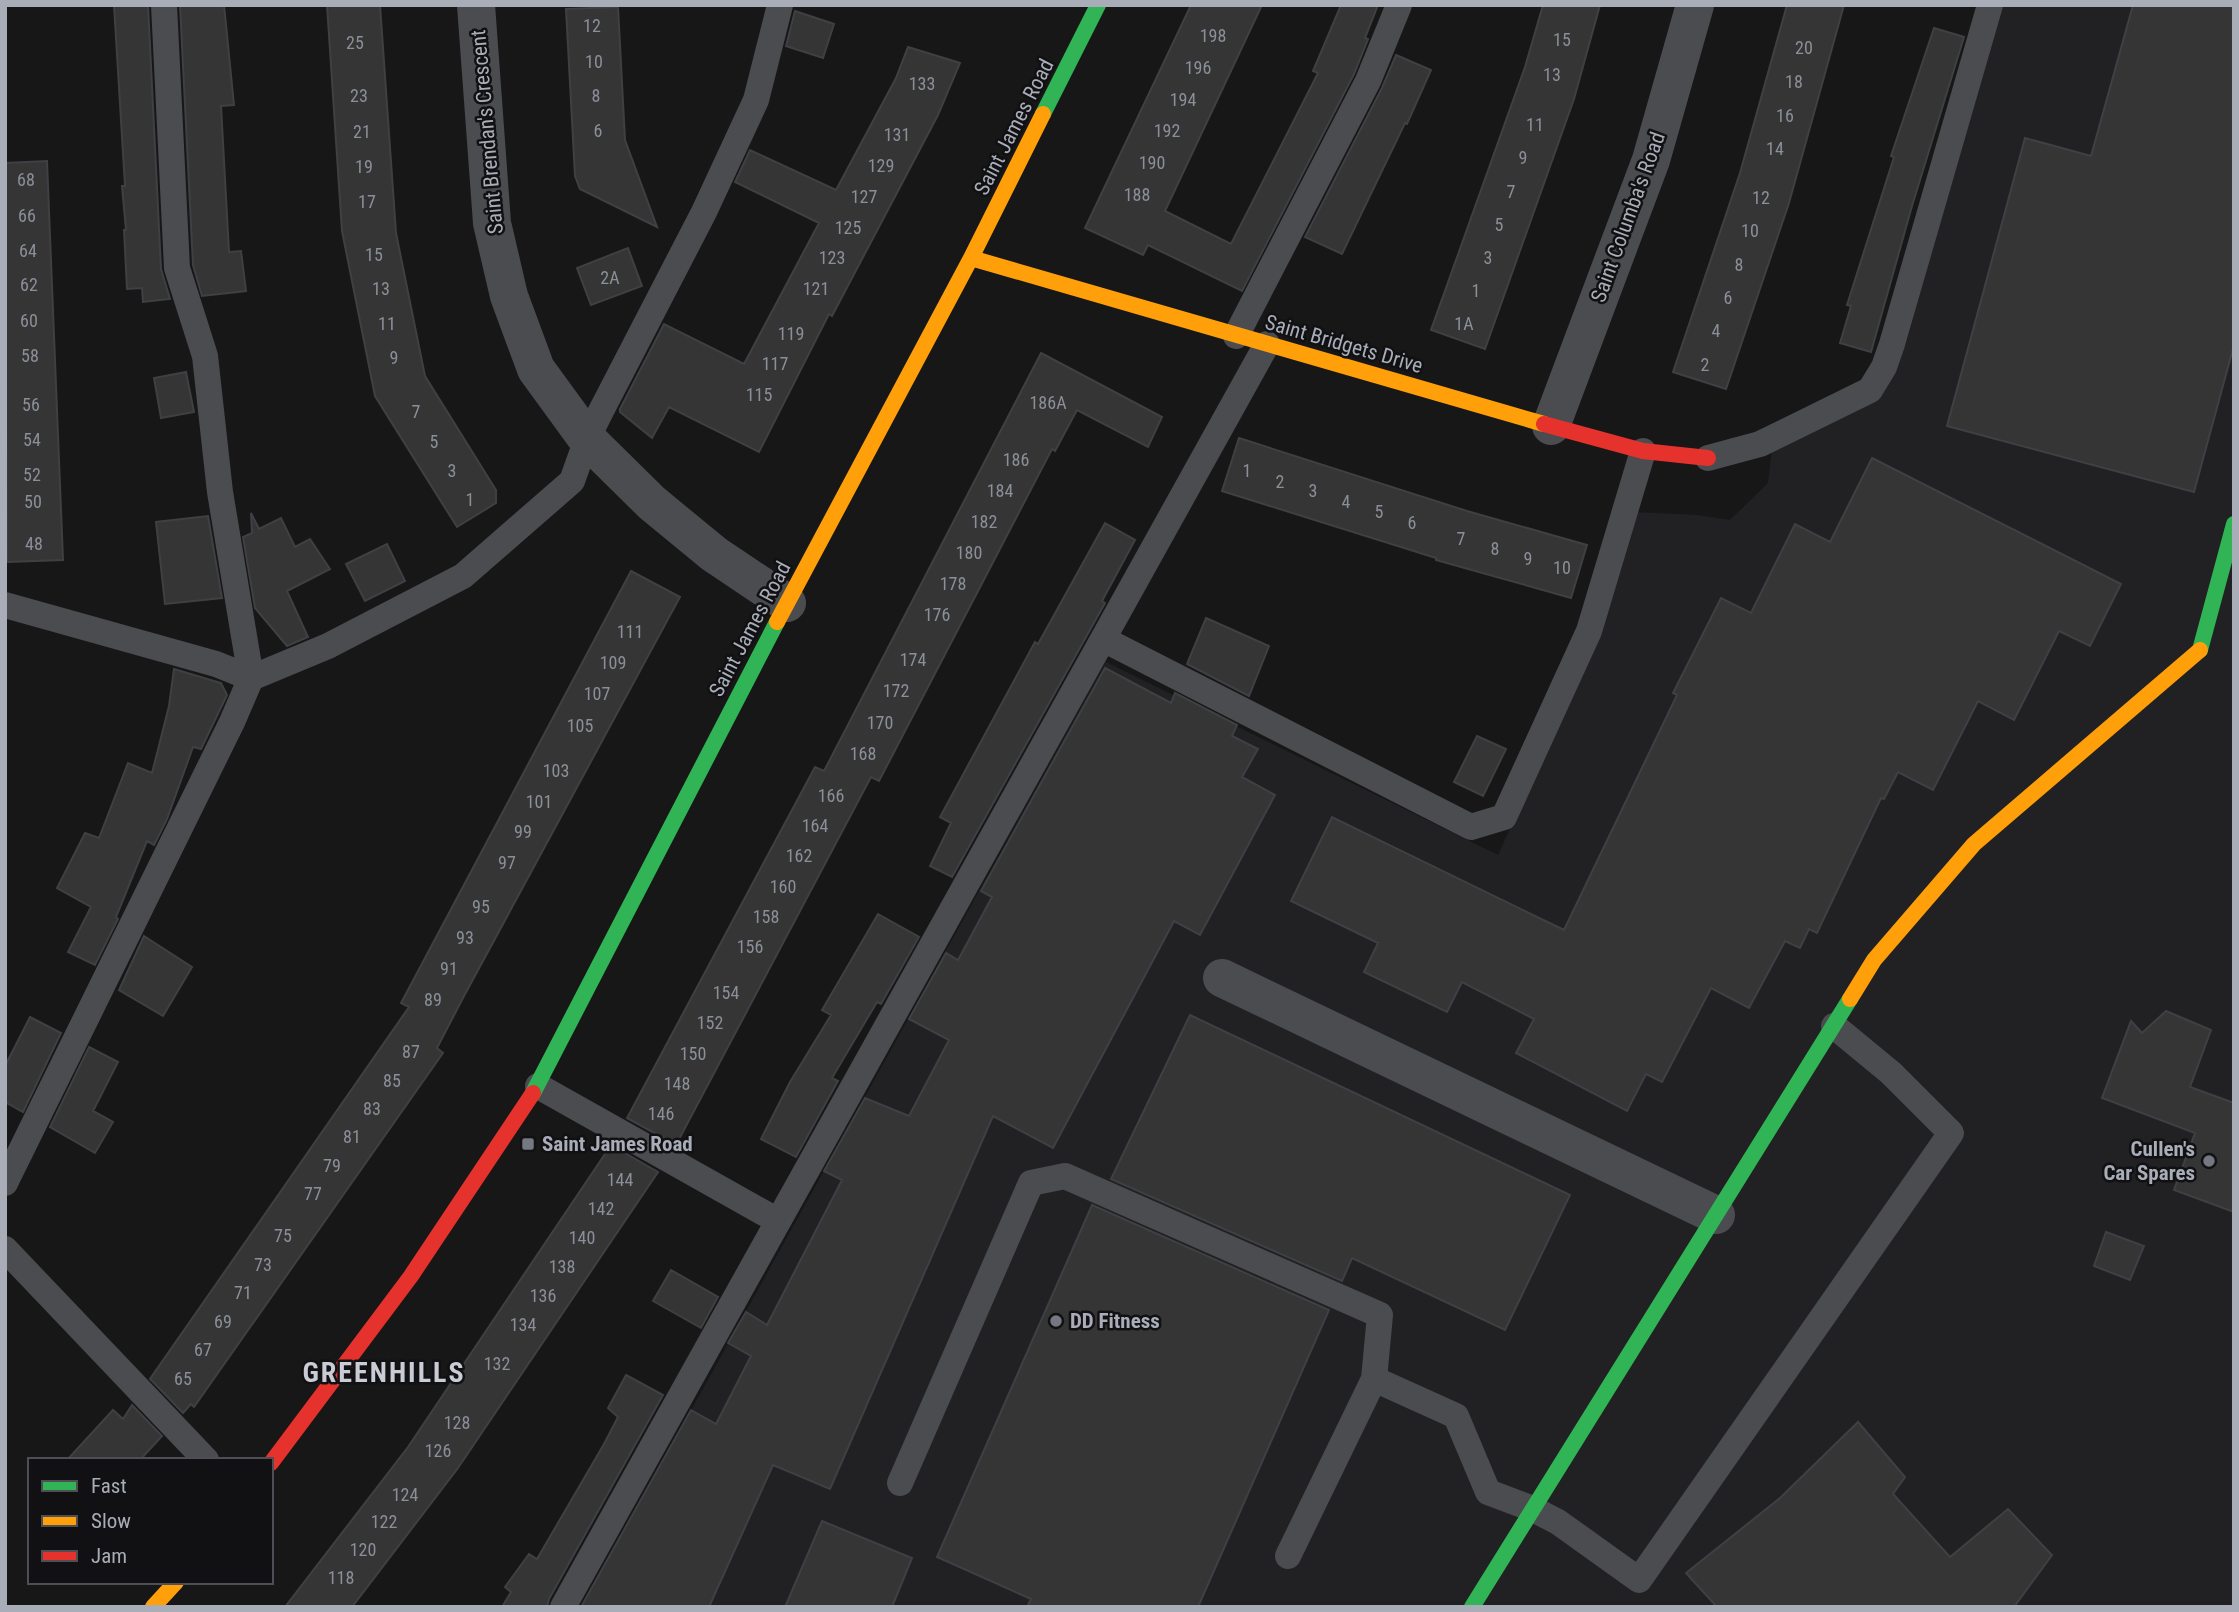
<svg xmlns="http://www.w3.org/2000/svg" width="2239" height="1612" font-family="'Roboto Condensed',sans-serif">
<rect width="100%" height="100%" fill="#171717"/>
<!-- built -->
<path fill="#212123" d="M 2001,5 L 2234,5 L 2234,1607 L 582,1607 L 1106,662 L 1498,855 L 1598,636 L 1634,512 L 1697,515 L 1730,520 L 1768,483 L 1772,450 L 1877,396 L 1906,344 Z"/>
<!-- building -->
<path fill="#353536" stroke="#3f4043" stroke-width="2" d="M 114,5 L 148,5 L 161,269 L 170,299 L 143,302 L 142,288 L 127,289 L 124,230 L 126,230 L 122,186 L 125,186 Z
M 180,5 L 224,5 L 234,105 L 221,106 L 229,252 L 241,251 L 246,291 L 202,296 L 193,265 Z
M 327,5 L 380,5 L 396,233 L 425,376 L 496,490 L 496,503 L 457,527 L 375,396 L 342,231 Z
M 1191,5 L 1262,5 L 1165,211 L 1231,244 L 1318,73 L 1313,71 L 1341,5 L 1378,5 L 1365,38 L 1368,39 L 1354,74 L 1242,291 L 1148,245 L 1143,255 L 1085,228 Z
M 1543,5 L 1600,5 L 1574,99 L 1485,349 L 1431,330 L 1525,67 Z
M 1787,5 L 1844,5 L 1789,203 L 1726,389 L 1673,372 L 1740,173 Z
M 2133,5 L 2234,5 L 2234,345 L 2194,492 L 1947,426 L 2025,138 L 2091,156 Z
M 618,7 L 625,140 L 657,227 L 580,189 L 575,176 L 566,9 Z
M 795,11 L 834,24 L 823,58 L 786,46 Z
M 1934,28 L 1964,37 L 1912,206 L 1871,352 L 1840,343 L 1851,306 L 1847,305 L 1894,157 L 1891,156 Z
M 908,47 L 960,63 L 938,115 L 832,316 L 829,314 L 759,452 L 669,407 L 652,438 L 620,412 L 620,409 L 664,324 L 744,364 L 819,223 L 735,182 L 750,150 L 836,190 L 896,78 Z
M 1396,55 L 1431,70 L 1407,124 L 1405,123 L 1342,254 L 1305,237 L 1382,88 Z
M 47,161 L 63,560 L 7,562 L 5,163 Z
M 628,248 L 642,286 L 591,305 L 577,268 Z
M 1041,353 L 1162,417 L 1148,447 L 1077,410 L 1055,451 L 1052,449 L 879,781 L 871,777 L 676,1145 L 627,1118 L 815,767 L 824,771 Z
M 186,372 L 194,412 L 161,418 L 154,378 Z
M 1239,438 L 1467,511 L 1587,545 L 1571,598 L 1436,560 L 1436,558 L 1222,491 Z
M 1872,458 L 2121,584 L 2090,646 L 2059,631 L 2014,720 L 1978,701 L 1933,790 L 1898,772 L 1884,799 L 1881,798 L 1817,933 L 1809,929 L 1800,948 L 1785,941 L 1749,1008 L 1711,988 L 1662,1082 L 1646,1074 L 1627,1111 L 1516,1053 L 1534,1019 L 1462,982 L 1447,1012 L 1364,972 L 1378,943 L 1291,901 L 1332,817 L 1564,930 L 1677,695 L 1673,693 L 1721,598 L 1751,613 L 1795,524 L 1830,542 Z
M 251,513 L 259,529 L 281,518 L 295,547 L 310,539 L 330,569 L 287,591 L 308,637 L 287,646 L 255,608 L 243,537 L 252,533 Z
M 208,516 L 222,598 L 165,604 L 156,522 Z
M 1105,523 L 1135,540 L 1102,601 L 1105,603 L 952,877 L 930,866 L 951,823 L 940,817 L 1035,642 L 1038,644 Z
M 387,544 L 405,581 L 365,601 L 346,564 Z
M 631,571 L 680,597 L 464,996 L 437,1048 L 443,1053 L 194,1407 L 191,1404 L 183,1413 L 150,1379 L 409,1007 L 401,1003 Z
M 1206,618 L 1269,646 L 1249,696 L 1187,664 Z
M 1105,668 L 1171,703 L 1175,693 L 1237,725 L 1232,736 L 1258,749 L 1242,777 L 1275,795 L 1200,935 L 1174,921 L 1053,1148 L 993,1116 L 830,1489 L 773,1465 L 709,1607 L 581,1607 L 691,1410 L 716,1424 L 751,1356 L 728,1343 L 746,1312 L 767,1325 L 842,1180 L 824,1171 L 865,1098 L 909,1116 L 949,1040 L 909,1019 L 946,953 L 958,960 L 992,897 L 981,891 Z
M 174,669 L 221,683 L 227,695 L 201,749 L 193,747 L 167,819 L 154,845 L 147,841 L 116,917 L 118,919 L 95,965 L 68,952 L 91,907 L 57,888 L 85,833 L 99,838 L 128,763 L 152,773 L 169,706 Z
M 1477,736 L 1506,749 L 1483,796 L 1454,782 Z
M 878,914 L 919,937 L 881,1004 L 877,1002 L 832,1078 L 838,1081 L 796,1157 L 761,1139 L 790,1082 L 831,1015 L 822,1010 Z
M 144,936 L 192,967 L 163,1016 L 119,990 Z
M 2166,1011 L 2211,1030 L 2190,1087 L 2234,1103 L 2234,1212 L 2174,1190 L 2195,1133 L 2102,1098 L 2131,1021 L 2142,1033 Z
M 1190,1015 L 1570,1195 L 1505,1330 L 1352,1258 L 1342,1281 L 1111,1179 Z
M 30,1017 L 61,1033 L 23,1112 L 5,1102 L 5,1066 Z
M 89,1047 L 118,1062 L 93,1111 L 113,1122 L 95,1153 L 50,1127 Z
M 611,1145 L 658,1172 L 458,1468 L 352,1607 L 285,1607 L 408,1447 Z
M 1092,1205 L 1329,1310 L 1198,1607 L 1027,1607 L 1031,1599 L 937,1557 Z
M 2106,1232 L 2144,1246 L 2130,1280 L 2094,1266 Z
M 671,1270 L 718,1297 L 701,1328 L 653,1301 Z
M 626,1375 L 663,1395 L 549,1599 L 547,1607 L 502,1607 L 511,1592 L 505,1587 L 529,1554 L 537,1559 L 604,1444 L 618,1417 L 608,1408 Z
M 132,1405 L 162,1436 L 140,1460 L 67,1460 L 113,1410 L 123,1419 Z
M 1858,1422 L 1905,1477 L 1893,1494 L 1950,1557 L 2008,1509 L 2052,1555 L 2014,1607 L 1717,1607 L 1686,1573 L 1780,1498 Z
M 822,1521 L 912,1558 L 892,1607 L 785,1607 Z"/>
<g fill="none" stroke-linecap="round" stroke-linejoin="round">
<!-- lane -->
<path stroke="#4b4c50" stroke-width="26" d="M 1236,336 L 1368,81 L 1399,5
M 1267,344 L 1103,639 L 1471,827 L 1504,817 L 1589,631 L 1643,451
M 1708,458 L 1760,444 L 1870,390 L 1884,367 L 1892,344 L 1990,5
M 5,605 L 216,664 L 251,678 L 328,646 L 463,576 L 572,481 L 587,439 L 601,411 L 704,212 L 756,100 L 780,5
M 538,1086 L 778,1221
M 5,1183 L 232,722 L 251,678 L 220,492 L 205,356 L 177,268 L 164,5
M 5,1249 L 206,1460
M 900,1483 L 1031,1183 L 1065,1176 L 1380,1315 L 1374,1379
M 1288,1556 L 1374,1379 L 1456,1416 L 1488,1492 L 1533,1509 L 1558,1522 L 1639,1580 L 1951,1133 L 1891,1073 L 1834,1026
M 563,1607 L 1103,639"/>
<!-- street -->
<path stroke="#4b4c50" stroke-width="38" d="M 476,5 L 492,223 L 509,296 L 536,369 L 587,439 L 652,503 L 714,554 L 787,603
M 1551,426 L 1651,160 L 1695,5
M 1222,978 L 1716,1215"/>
<!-- fast -->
<path stroke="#30b455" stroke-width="16" d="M 1043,114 L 1098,5
M 2200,650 L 2234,524
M 533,1093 L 777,622
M 1472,1607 L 1850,999"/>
<!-- slow -->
<path stroke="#ff9f0a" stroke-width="16" d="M 971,258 L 1544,424
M 777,622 L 971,258 L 1043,114
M 1850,999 L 1874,960 L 1974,844 L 2200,650
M 153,1607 L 176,1582"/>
<!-- jam -->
<path stroke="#e5322d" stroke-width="16" d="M 1544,424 L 1643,451 L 1708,458
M 271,1463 L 411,1276 L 533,1093"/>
</g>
<!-- markers -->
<g fill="#757880" stroke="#111113" stroke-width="2.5">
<rect x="521" y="1137" width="14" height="14" rx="3.5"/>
<circle cx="2209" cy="1161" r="7"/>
<circle cx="1056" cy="1321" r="7"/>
</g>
<g text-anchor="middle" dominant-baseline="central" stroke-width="5" stroke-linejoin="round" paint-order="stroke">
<!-- number labels -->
<g font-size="18" fill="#8b8f98">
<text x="592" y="25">12</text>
<text x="1213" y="35">198</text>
<text x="1562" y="39">15</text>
<text x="355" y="42">25</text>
<text x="1804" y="47">20</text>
<text x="594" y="61">10</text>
<text x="1198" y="67">196</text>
<text x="1552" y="74">13</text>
<text x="1794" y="81">18</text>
<text x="922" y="83">133</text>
<text x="359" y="95">23</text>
<text x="596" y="95">8</text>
<text x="1183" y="99">194</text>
<text x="1785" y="115">16</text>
<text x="1535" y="124">11</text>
<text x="598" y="130">6</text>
<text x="1167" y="130">192</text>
<text x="362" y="131">21</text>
<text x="897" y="134">131</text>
<text x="1775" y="148">14</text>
<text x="1523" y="157">9</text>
<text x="1152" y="162">190</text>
<text x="881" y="165">129</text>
<text x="364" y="166">19</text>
<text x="26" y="179">68</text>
<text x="1511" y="191">7</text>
<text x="1137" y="194">188</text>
<text x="864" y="196">127</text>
<text x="1761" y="197">12</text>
<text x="367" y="201">17</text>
<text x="27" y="215">66</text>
<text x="1499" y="224">5</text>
<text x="848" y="227">125</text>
<text x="1750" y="230">10</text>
<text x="28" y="250">64</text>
<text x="374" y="254">15</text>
<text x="832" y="257">123</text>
<text x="1488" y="257">3</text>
<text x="1739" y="264">8</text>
<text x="610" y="277">2A</text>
<text x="29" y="284">62</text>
<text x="381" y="288">13</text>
<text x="816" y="288">121</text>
<text x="1476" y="290">1</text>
<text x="1728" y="297">6</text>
<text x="29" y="320">60</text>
<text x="387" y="323">11</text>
<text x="1464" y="323">1A</text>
<text x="1716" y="330">4</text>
<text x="791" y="333">119</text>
<text x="30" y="355">58</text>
<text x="394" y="357">9</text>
<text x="775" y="363">117</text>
<text x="1705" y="364">2</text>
<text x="759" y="394">115</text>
<text x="1048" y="402">186A</text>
<text x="31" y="404">56</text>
<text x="416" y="411">7</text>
<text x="32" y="439">54</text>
<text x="434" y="441">5</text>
<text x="1016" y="459">186</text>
<text x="452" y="470">3</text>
<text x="1247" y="470">1</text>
<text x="32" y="474">52</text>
<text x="1280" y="481">2</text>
<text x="1000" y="490">184</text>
<text x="1313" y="490">3</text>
<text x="470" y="499">1</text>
<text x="33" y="501">50</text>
<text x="1346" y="501">4</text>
<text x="1379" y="511">5</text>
<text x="984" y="521">182</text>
<text x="1412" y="522">6</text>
<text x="1461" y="538">7</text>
<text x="34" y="543">48</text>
<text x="1495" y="548">8</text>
<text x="969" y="552">180</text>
<text x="1528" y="558">9</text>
<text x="1562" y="567">10</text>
<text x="953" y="583">178</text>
<text x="937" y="614">176</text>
<text x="630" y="631">111</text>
<text x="913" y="659">174</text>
<text x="613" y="662">109</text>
<text x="896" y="690">172</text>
<text x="597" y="693">107</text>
<text x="880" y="722">170</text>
<text x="580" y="725">105</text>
<text x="863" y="753">168</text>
<text x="556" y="770">103</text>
<text x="831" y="795">166</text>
<text x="539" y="801">101</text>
<text x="815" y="825">164</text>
<text x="523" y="831">99</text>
<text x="799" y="855">162</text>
<text x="507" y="862">97</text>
<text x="783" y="886">160</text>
<text x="481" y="906">95</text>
<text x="766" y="916">158</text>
<text x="465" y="937">93</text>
<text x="750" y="946">156</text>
<text x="449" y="968">91</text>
<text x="726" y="992">154</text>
<text x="433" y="999">89</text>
<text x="710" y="1022">152</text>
<text x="411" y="1051">87</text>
<text x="693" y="1053">150</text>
<text x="392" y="1080">85</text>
<text x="677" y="1083">148</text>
<text x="372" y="1108">83</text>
<text x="661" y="1113">146</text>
<text x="352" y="1136">81</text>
<text x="332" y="1165">79</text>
<text x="620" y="1179">144</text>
<text x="313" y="1193">77</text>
<text x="601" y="1208">142</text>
<text x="283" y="1235">75</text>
<text x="582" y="1237">140</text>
<text x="263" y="1264">73</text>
<text x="562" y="1266">138</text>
<text x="243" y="1292">71</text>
<text x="543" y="1295">136</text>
<text x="223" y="1321">69</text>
<text x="523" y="1324">134</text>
<text x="203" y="1349">67</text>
<text x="497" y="1363">132</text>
<text x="183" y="1378">65</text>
<text x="457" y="1422">128</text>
<text x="438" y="1450">126</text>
<text x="405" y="1494">124</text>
<text x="384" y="1521">122</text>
<text x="363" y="1549">120</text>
<text x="341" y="1577">118</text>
</g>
<!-- street labels -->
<g font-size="21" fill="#a8adb8" stroke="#111113">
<text transform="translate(1014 127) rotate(-63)">Saint James Road</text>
<text transform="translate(487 132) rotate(-95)">Saint Brendan's Crescent</text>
<text transform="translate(1628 217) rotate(-70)">Saint Columba's Road</text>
<text transform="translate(1344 344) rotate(16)">Saint Bridgets Drive</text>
<text transform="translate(750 629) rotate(-62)">Saint James Road</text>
</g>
<!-- poi labels -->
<g font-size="21" font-weight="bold" fill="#a8adb8" stroke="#111113" text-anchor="start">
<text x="542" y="1144">Saint James Road</text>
<text x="2195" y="1149" text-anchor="end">Cullen's<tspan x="2195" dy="24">Car Spares</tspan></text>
<text x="1070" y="1321">DD Fitness</text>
</g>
<!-- district labels -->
<g font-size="28" font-weight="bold" letter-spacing="2" fill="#c9ccd4" stroke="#111113">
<text x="384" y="1372">GREENHILLS</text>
</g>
</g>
<!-- border -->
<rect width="2239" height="1612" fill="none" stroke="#a8adb8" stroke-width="14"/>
<!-- legend -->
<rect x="28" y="1458" width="245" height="126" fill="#111113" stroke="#4d4f55" stroke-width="2"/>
<rect x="42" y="1481" width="35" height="10" fill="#30b455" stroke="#4d4f55" stroke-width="2"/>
<text x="91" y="1493" font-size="21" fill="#a8adb8">Fast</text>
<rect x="42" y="1516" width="35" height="10" fill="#ff9f0a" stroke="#4d4f55" stroke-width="2"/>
<text x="91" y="1528" font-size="21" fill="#a8adb8">Slow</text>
<rect x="42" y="1551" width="35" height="10" fill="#e5322d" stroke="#4d4f55" stroke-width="2"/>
<text x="91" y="1563" font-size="21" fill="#a8adb8">Jam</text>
</svg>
